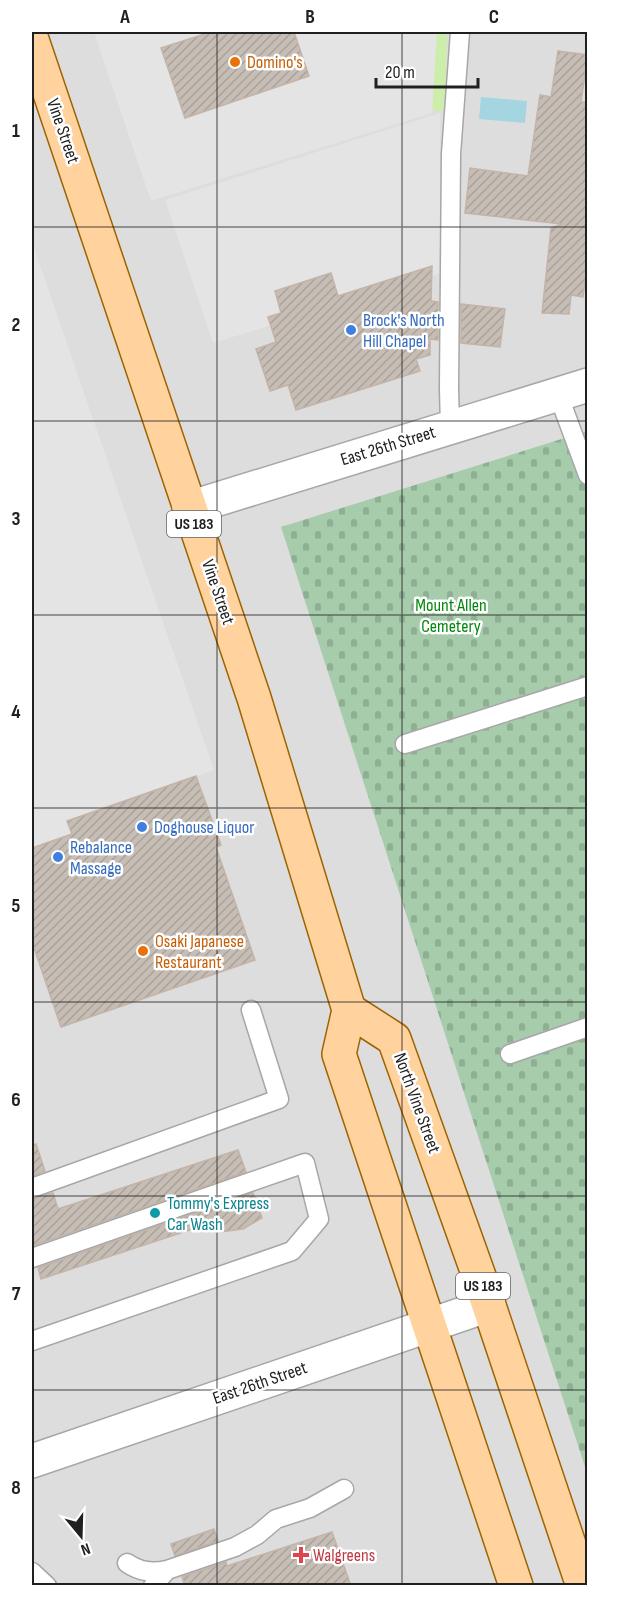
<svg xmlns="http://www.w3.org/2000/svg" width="619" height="1617" font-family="'Sofia Sans Condensed',sans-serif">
<defs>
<pattern id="cemetery-stones" width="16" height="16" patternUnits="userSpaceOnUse" patternTransform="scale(1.5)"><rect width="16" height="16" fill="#a6ccab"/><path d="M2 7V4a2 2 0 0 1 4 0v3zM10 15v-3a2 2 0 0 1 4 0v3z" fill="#8faf93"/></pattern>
<pattern id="building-hatch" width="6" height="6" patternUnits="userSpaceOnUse" patternTransform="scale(1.5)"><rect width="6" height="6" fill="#c6bdb5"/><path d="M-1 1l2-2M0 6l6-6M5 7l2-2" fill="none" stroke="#aaa29b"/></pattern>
</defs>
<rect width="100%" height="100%" fill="#f1ede6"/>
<!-- residential -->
<path fill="#dedddd" d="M 32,32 L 587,32 L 587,1585 L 32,1585 Z"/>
<!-- grass -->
<path fill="#cdeeaa" d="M 433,32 L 447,32 L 445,109 C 440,112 436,112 431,108 Z"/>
<!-- cemetery -->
<path fill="url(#cemetery-stones)" d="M 587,431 L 587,1473 L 281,527 Z"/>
<!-- parking -->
<path fill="#e4e4e4" d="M 94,32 L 437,32 L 432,113 L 151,201 Z
M 440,113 L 441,273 L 213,343 L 165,200 Z
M 32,242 L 214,770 L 68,821 L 72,834 L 32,848 Z"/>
<!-- water -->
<path fill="#a5d5e1" d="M 481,97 L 527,101 L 525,123 L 479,119 Z"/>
<!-- building -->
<path fill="url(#building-hatch)" stroke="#c4b3a8" stroke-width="1.5" d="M 211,32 L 294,32 L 309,76 L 185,118 L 161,48 Z
M 558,51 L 588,55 L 581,102 L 588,102 L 588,261 L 583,297 L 571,295 L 569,314 L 542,313 L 551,228 L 562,224 L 465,213 L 470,168 L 528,176 L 540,95 L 551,97 Z
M 432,266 L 431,301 L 438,302 L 438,340 L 430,339 L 430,355 L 416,359 L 420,371 L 296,410 L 288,385 L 270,391 L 256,349 L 276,342 L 268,317 L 281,313 L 275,291 L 331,273 L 338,296 Z
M 461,304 L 505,309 L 500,347 L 461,343 Z
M 196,776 L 221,845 L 216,847 L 255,960 L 61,1027 L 32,942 L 32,848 L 72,834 L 67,821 Z
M 36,1144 L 45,1171 L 32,1176 L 32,1145 Z
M 238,1150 L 246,1172 L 32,1246 L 32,1199 L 53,1193 L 58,1209 Z
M 253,1193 L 262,1218 L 243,1229 L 220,1232 L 217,1221 L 41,1279 L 38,1268 Z
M 214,1529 L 218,1541 L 175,1556 L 171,1544 Z
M 332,1532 L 351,1586 L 185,1586 L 182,1577 L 226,1562 L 227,1566 Z"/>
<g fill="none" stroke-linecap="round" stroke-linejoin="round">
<!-- lane casing -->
<g stroke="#a7a7a7" stroke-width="21">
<path id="lane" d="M 558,394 L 588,475
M 450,427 L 449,388 L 451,154 L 460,32
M 405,744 L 588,686
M 510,1054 L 588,1027
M 32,1188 L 279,1099 L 251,1010
M 32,1258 L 305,1163 L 319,1219 L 292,1251 L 32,1341
M 127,1563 C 140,1572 152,1573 167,1570
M 32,1572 L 47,1586
M 153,1586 L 167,1570 L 235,1547 L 257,1535 L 276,1519 L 310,1508 L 344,1489"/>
</g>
<!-- street casing -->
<g stroke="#a7a7a7" stroke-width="36">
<path id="street" d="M 189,508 L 588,385
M 32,1461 L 489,1305"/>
</g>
<!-- primary casing -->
<g stroke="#9d6400" stroke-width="36">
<path id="primary" d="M 32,40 L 254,698 L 349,1010
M 349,1010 L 394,1039 L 480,1279 L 583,1586
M 349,1010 L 339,1054 L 516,1586"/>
</g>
<!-- lane -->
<use href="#lane" stroke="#fff" stroke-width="18"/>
<!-- street -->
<use href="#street" stroke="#fff" stroke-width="33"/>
<!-- primary -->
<use href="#primary" stroke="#ffd29e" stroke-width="33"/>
</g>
<!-- grid -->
<path fill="none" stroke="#202020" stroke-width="1.5" stroke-opacity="0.55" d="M 217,32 L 217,1586M 402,32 L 402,1586M 32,227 L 588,227M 32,421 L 588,421M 32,615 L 588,615M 32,808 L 588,808M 32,1002 L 588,1002M 32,1196 L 588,1196M 32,1390 L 588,1390"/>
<!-- markers -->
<g fill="#e8710a" stroke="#fff" stroke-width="2">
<circle cx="235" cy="62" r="6"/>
<circle cx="143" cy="951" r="6"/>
</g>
<g fill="#3f7fe0" stroke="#fff" stroke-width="2">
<circle cx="351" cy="330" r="6"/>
<circle cx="142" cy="827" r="6"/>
<circle cx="58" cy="857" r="6"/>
</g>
<circle fill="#0f9aa8" stroke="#fff" stroke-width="2" cx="155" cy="1213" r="6"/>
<path fill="#e0444e" stroke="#fff" stroke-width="2" d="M298 1546h6v6h6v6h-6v6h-6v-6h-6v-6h6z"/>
<g text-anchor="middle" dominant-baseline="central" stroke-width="5" stroke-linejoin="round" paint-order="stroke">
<!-- shield labels -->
<g fill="#fff" stroke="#636363" stroke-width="1.5">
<rect x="167" y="511" width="54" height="26" rx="4.5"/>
<rect x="456" y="1273" width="54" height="26" rx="4.5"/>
</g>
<g font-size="16" font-weight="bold" fill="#202020">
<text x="194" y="524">US 183</text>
<text x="483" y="1286">US 183</text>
</g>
<!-- food labels -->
<g font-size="18" fill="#c56008" stroke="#fff" text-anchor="start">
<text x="247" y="62">Domino's</text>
<text x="155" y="941">Osaki Japanese<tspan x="155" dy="21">Restaurant</tspan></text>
</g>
<!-- street labels -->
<g font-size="18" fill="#202020" stroke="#fff">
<text transform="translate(63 131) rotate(71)">Vine Street</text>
<text transform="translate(388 446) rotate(-17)">East 26th Street</text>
<text transform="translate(218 592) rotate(71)">Vine Street</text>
<text transform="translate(417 1103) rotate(70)">North Vine Street</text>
<text transform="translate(260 1383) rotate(-19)">East 26th Street</text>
</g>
<!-- shop labels -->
<g font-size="18" fill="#366cbe" stroke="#fff" text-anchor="start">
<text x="363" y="320">Brock's North<tspan x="363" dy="21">Hill Chapel</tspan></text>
<text x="154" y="827">Doghouse Liquor</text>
<text x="70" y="847">Rebalance<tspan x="70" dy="21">Massage</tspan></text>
</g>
<!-- park labels -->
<g font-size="18" fill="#05870d" stroke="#fff">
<text x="451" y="605">Mount Allen<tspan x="451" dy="21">Cemetery</tspan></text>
</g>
<!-- culture labels -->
<g font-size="18" fill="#0d838f" stroke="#fff" text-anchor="start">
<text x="167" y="1203">Tommy's Express<tspan x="167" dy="21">Car Wash</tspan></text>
</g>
<!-- health labels -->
<g font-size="18" fill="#be3a42" stroke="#fff" text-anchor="start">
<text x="313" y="1555">Walgreens</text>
</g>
</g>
<!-- border -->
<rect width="619" height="1617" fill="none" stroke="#ffffff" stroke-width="66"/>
<!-- north arrow -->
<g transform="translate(81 1536) rotate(161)" stroke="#ffffff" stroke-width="4.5" paint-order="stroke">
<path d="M0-4.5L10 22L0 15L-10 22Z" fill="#202020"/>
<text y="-9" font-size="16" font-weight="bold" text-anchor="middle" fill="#202020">N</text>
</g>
<!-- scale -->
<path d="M376 78v9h102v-9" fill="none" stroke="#202020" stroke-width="3"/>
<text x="385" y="78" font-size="18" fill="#202020" stroke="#ffffff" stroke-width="4.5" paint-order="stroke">20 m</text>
<rect x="33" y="33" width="553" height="1551" fill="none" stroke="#202020" stroke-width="2"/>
<g font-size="20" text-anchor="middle" font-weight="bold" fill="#202020">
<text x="125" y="23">A</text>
<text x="310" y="23">B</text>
<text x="494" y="23">C</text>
<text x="16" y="137">1</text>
<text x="16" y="331">2</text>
<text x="16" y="525">3</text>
<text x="16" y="718">4</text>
<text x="16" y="912">5</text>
<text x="16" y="1106">6</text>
<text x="16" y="1300">7</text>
<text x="16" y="1494">8</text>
</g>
</svg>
